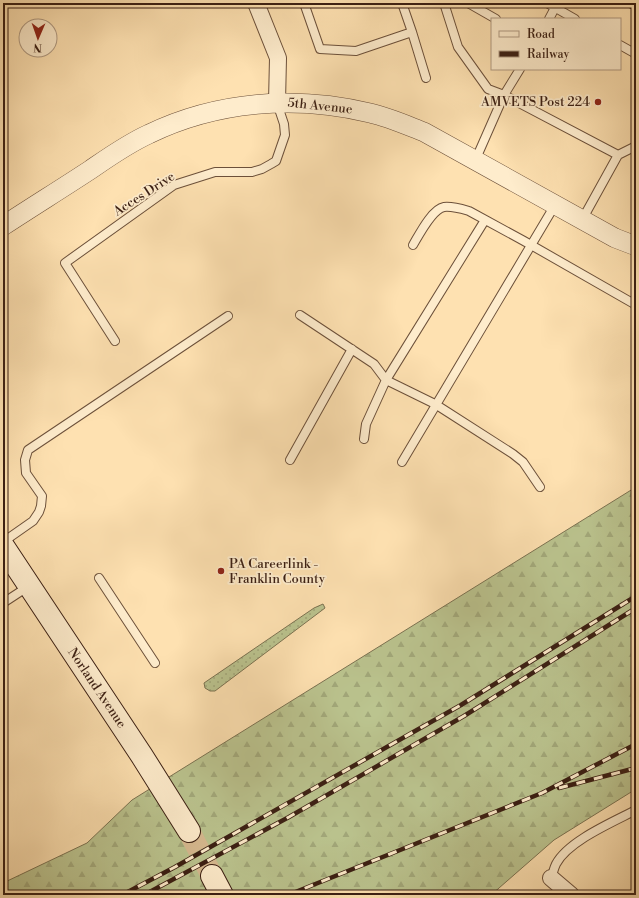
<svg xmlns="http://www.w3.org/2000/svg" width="639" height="898" font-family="'Libre Bodoni',serif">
<defs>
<pattern id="grass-dots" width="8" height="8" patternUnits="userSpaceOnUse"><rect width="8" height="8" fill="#bbc48f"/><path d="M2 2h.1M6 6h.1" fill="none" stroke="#a2a87a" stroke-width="1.8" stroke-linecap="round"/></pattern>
<pattern id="forest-firs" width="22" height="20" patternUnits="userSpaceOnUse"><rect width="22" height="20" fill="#bbc48f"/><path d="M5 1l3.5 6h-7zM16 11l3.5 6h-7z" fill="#a2a87a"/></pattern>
</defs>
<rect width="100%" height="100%" fill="#fee1b1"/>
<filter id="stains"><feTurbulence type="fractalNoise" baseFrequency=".005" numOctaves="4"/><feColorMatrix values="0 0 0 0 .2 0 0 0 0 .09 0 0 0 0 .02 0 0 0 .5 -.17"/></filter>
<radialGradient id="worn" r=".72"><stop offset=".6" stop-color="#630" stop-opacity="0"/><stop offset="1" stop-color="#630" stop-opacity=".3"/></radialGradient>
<!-- grass -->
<path fill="url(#grass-dots)" stroke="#7b7251" d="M 323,604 L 325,608 L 215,691 L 210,691 L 205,688 L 204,683 L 314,608 Z"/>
<!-- forest -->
<path fill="url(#forest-firs)" stroke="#7b7251" d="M 636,487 L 636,789 L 554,840 L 491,895 L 3,895 L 3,883 L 87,843 L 132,800 Z"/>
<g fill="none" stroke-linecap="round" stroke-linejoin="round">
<!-- secondary-tunnel -->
<path stroke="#d7ba91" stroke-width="22" stroke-dasharray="22 11" stroke-linecap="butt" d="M 189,831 L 212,876"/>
<!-- service casing -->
<g stroke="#6c503a" stroke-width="10">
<path id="service" d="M 304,3 L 320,49 L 356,51 L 412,32 L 426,78
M 402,3 L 412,32
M 444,3 L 458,47 L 488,89 L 504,95 L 618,155 L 582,220
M 468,3 L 496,19
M 547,3 L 575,19
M 630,3 L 636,6
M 549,19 L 557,4
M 620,45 L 636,54
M 618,155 L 636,146
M 475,161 L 504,95 L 520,69
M 413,245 C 419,235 432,209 444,207 C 452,206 462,209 469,211 L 524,241 L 636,305
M 300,315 L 374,364 L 386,380 L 435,404 L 513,454 L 523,462 L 540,487
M 115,341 L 65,263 L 174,185 L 215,172 L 252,172 L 262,169 L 271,164 L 276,161 L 285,135 L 284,124 L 277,103
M 364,439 L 366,424 L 386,380 L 485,220
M 290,460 L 352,349
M 402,462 L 555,205
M 3,542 L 33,521 L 39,512 L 41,506 L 42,496 L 26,473 L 25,460 L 28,450 L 228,316
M 99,578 L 155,663
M 3,603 L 29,586
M 551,878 C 553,873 554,868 556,864 C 568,841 613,822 636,810"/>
</g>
<!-- minor casing -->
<g stroke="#6c503a" stroke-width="18">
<path id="minor" d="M 256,3 L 278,58 L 277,102
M 551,878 L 571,895"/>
</g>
<!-- tertiary casing -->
<g stroke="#6c503a" stroke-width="20">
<path id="tertiary" d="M 3,226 C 32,207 61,189 90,170 C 109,157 127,144 149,134 C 217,101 296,95 370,113 C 388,117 406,125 424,132 L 615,238 L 636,246"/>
</g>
<!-- secondary casing -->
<g stroke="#3b1f13" stroke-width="24">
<path id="secondary" d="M 3,546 L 142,756 L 189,831
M 212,876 L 222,895"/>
</g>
<!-- service -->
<use href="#service" stroke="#feeccc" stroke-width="8"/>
<!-- minor -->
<use href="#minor" stroke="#feeccc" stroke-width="16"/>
<!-- tertiary -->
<use href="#tertiary" stroke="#feeccc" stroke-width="19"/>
<!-- secondary -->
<use href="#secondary" stroke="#feeccc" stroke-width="22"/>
<!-- rail casing -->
<g stroke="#3b1f13" stroke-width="4.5">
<path id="rail" d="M 559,788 L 636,768
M 122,895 L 175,867 L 461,705 L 636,596
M 144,895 L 289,817 L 464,716 L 636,608
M 288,895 L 542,793 L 636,744"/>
</g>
<!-- rail -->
<use href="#rail" stroke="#feeccc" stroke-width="3" stroke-dasharray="9" stroke-linecap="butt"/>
</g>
<!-- markers -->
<g fill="#8f2418" stroke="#feeccc" stroke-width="1.5">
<circle cx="598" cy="102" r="4"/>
<circle cx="221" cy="571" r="4"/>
</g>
<g text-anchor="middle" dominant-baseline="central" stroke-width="3.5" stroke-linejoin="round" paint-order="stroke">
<!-- poi labels -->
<g font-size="13" fill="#3b1f13" stroke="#feeccc" text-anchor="end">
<text x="590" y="102">AMVETS Post 224</text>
<text x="229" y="564" text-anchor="start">PA Careerlink -<tspan x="229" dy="15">Franklin County</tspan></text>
</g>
<!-- street labels -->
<g font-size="13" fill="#3b1f13" stroke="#feeccc">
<text transform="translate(320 106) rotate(6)">5th Avenue</text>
<text transform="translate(144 194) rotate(-33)">Acces Drive</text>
<text transform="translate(97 688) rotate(56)">Norland Avenue</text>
</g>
</g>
<!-- margin -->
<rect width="639" height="898" fill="none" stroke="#fee1b1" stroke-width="16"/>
<rect x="4" y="4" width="631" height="890" fill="none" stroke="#3b1f13" stroke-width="2"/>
<rect x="8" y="8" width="623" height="882" fill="none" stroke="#3b1f13"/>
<!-- legend -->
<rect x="491" y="18" width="130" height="52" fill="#feeccc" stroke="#b09a82"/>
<rect x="499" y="31" width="20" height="6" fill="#feeccc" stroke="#b09a82"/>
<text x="527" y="38" font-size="12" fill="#3b1f13">Road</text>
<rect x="499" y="51" width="20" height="6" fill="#3b1f13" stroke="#b09a82"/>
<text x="527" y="58" font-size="12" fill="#3b1f13">Railway</text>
<!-- north arrow -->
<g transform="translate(38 38) rotate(182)"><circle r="19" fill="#feeccc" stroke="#b09a82"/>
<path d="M0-3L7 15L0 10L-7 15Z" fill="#8f2418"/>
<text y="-6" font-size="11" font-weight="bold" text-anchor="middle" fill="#3b1f13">N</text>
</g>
<rect width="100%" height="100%" filter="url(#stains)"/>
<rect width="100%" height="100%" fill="url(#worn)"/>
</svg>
